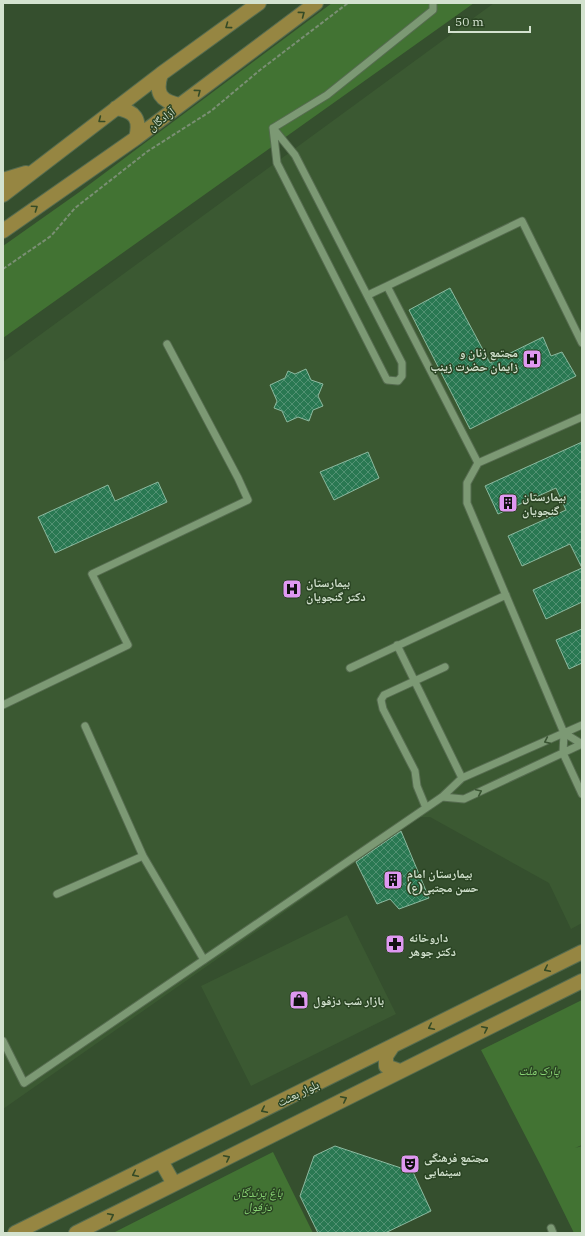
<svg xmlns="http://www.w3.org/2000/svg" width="585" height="1236" font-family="'IBM Plex Serif','Noto Naskh Arabic',serif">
<defs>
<pattern id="building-cross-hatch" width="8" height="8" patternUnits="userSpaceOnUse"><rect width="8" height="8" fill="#297852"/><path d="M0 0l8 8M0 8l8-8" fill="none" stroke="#519172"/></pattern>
</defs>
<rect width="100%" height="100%" fill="#354f2e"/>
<!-- built -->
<path fill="#3b5932" d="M 494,3 L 582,3 L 582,923 L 571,929 L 549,883 L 430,817 L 420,817 L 3,1109 L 3,362 Z
M 347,915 L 396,1014 L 251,1086 L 201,986 Z"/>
<!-- green -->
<path fill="#427333" d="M 332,3 L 474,3 L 3,338 L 3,246 L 78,193 Z
M 582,1000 L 582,1145 L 575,1148 L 582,1146 L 582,1233 L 574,1233 L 541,1166 L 481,1050 Z
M 273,1152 L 313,1233 L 113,1233 Z"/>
<!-- building -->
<path fill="url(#building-cross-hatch)" stroke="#8cb99f" d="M 450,288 L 490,363 L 543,337 L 551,356 L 562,352 L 576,376 L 470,429 L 409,310 Z
M 306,369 L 311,380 L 323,384 L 318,396 L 323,406 L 313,410 L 309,421 L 298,417 L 287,422 L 282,411 L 274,408 L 277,401 L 270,385 L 285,378 L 288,371 L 295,374 Z
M 582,442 L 582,602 L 546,619 L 533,590 L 582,568 L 570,544 L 522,566 L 508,536 L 566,510 L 556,488 L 498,514 L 485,486 Z
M 368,452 L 379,478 L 334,500 L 320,472 Z
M 158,482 L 167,502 L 55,553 L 38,517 L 108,485 L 115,501 Z
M 582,629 L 582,663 L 569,669 L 556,640 Z
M 401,831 L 429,898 L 399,909 L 390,899 L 377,904 L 356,862 Z
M 335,1146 L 413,1172 L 431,1211 L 385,1233 L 318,1233 L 300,1196 L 314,1156 Z"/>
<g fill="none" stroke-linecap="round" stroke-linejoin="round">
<!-- minor casing -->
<g stroke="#566c50" stroke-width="9">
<path id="minor" d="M 273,128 L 295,155 L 402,363 L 402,376 L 398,381 L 387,380 L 277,163 Z
M 273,128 L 327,95 L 433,10 L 433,3
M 387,286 L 522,221 L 582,343
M 368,295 L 387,286 L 478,463
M 582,417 L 478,463 L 467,483 L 467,503 L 564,733 L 563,753 L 582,794
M 397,645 L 462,778
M 350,668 L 506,595
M 3,705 L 128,645 L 92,574 L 248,500 L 238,478 L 167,344
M 85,726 L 143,856 L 204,960
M 564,733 L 582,744
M 442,797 L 464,799 L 582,744
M 426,808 L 417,786 L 415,771 L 383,709 L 381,700 L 384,695 L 445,667
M 57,894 L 143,856
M 3,1041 L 24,1083 L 442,797 L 462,778 L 582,725
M 551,1228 L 553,1233"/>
</g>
<!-- major casing -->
<g stroke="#566c50" stroke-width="16">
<path id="major" d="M 161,74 C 155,93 160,101 180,105
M 116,108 C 135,111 141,119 136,138
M 3,180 L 26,173
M 3,195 L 161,74 L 259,3
M 3,231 L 136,138 L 316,3
M 392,1047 L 386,1056 L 386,1066 L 400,1071
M 161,1161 L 174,1184
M 15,1233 L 582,952
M 76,1233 L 582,981"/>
</g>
<!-- path -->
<path stroke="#7a8f74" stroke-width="2" stroke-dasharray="4 2" stroke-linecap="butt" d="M 3,269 L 51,236 L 75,208 L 148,151 L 211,111 L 260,70 L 348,3"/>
<!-- minor -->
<use href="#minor" stroke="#7c9974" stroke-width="7"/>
<!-- major -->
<use href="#major" stroke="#968642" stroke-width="14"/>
</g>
<!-- one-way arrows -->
<defs><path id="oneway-chevron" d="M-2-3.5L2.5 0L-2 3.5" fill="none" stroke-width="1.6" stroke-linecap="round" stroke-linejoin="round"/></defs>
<g stroke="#354b26">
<use href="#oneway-chevron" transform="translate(302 14) rotate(-37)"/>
<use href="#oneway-chevron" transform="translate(228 26) rotate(144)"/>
<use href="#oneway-chevron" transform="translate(198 92) rotate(-37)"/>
<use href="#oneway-chevron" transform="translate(101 120) rotate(142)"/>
<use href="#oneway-chevron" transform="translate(35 208) rotate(-35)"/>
<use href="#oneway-chevron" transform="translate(547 969) rotate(154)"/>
<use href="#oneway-chevron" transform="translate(431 1027) rotate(154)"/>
<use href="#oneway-chevron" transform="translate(485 1029) rotate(-26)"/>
<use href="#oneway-chevron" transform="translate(344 1099) rotate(-27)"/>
<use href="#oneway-chevron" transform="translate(264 1110) rotate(154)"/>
<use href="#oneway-chevron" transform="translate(227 1158) rotate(-27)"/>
<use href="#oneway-chevron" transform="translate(135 1174) rotate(154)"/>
<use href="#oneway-chevron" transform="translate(111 1216) rotate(-27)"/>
</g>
<g stroke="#3a5533">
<use href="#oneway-chevron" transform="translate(547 741) rotate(156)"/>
<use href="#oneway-chevron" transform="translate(479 792) rotate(-25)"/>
</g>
<!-- icons -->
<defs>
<g id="hospital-square" transform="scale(1)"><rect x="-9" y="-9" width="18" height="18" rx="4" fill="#df98f1" stroke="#2a4423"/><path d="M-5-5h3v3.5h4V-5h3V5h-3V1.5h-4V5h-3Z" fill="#111"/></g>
<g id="building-square" transform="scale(1)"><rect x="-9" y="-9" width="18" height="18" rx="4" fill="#df98f1" stroke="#2a4423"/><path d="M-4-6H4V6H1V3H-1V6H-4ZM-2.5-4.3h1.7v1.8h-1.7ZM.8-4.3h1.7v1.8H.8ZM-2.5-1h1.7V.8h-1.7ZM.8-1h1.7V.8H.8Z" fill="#111"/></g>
<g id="pharmacy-square" transform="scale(1)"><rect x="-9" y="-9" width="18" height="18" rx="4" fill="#df98f1" stroke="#2a4423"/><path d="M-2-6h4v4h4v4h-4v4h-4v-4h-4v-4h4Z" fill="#111"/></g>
<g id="shop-square" transform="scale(1)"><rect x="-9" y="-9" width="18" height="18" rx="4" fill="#df98f1" stroke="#2a4423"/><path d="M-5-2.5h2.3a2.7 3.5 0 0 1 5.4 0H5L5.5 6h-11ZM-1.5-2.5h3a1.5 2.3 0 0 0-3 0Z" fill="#111"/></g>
<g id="theatre-square" transform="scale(1)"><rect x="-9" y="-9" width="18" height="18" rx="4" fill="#df98f1" stroke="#2a4423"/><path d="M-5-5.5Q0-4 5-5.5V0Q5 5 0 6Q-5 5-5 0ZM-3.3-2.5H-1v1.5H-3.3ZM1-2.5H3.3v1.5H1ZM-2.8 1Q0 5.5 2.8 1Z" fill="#111"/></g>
</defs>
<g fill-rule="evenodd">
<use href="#hospital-square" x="532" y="359"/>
<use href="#building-square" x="508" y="503"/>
<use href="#hospital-square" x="292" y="589"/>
<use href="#building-square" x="393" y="880"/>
<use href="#pharmacy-square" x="395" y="944"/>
<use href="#shop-square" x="299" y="1000"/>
<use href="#theatre-square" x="410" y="1164"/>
</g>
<g text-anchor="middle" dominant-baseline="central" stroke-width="3" stroke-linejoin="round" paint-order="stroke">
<!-- street labels -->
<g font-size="12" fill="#d3e2cf" stroke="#2a4423">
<text transform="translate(161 119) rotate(-37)">آزادگان</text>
<text transform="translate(298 1093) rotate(-26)">بلوار بعثت</text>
</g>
<!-- poi labels -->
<g font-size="12" font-weight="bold" fill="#d3e2cf" stroke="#2a4423" text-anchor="start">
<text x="518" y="352" text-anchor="end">مجتمع زنان و<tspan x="518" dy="14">زایمان حضرت زینب</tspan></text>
<text x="522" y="496">بیمارستان<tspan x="522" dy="14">گنجویان</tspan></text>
<text x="306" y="582">بیمارستان<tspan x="306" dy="14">دکتر گنجویان</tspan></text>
<text x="407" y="873">بیمارستان امام<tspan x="407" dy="14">حسن مجتبی(ع)</tspan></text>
<text x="409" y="937">داروخانه<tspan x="409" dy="14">دکتر جوهر</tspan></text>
<text x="313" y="1000">بازار شب دزفول</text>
<text x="424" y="1157">مجتمع فرهنگی<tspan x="424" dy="14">سینمایی</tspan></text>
</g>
<!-- park labels -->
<g font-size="12" font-style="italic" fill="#8bd775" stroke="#2a4423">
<text x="539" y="1070">پارک ملت</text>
<text x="258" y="1192">باغ پرندگان<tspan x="258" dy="14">دزفول</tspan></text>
</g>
</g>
<!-- border -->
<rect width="585" height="1236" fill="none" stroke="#d3e2cf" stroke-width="8"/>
<!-- scale -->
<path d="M449 26v6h81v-6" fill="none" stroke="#d3e2cf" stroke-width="2"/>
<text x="455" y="26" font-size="12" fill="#d3e2cf" stroke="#2a4423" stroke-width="3" paint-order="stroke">50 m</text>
</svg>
